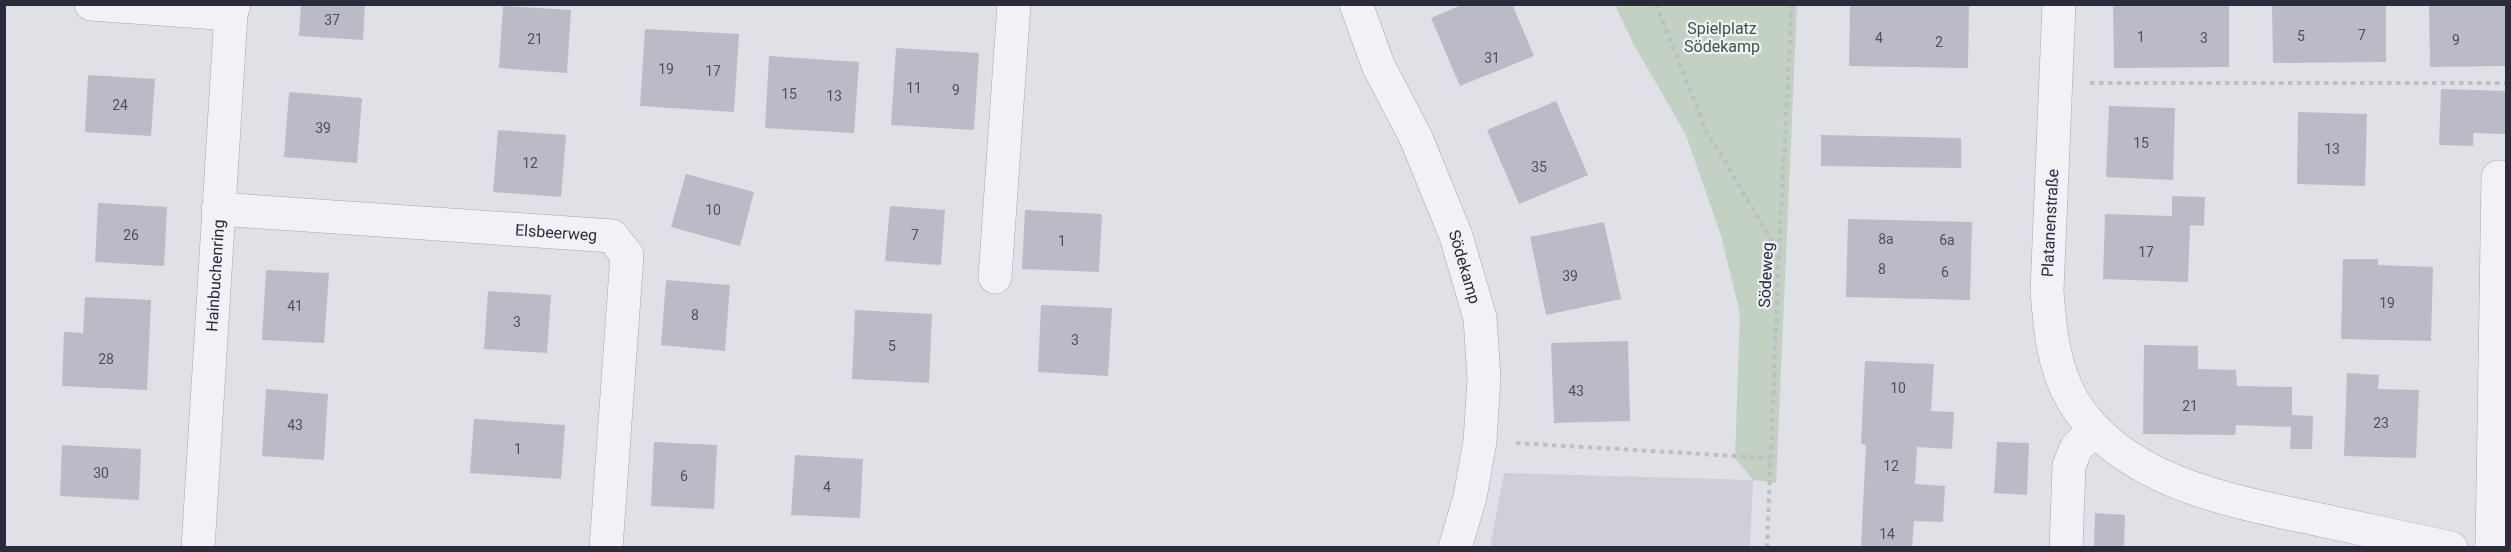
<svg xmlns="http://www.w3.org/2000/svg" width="2511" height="552" font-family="Roboto,sans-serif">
<rect width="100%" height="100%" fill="#e0e0e7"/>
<!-- built -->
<path fill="#cecfd9" d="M 1504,473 L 1753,480 L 1750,547 L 1490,547 Z"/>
<!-- green -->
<path fill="#c2d1c2" d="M 1615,5 L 1797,5 L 1776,483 L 1753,480 L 1735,458 L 1740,313 L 1721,236 L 1686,135 L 1633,43 Z"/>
<!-- building -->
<path fill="#babbc7" d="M 301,4 L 365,4 L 363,40 L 299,36 Z
M 1464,4 L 1512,4 L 1534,56 L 1460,86 L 1431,18 Z
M 1850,4 L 1969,4 L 1968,68 L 1849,66 Z
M 2113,4 L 2229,4 L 2229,67 L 2114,68 Z
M 2272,4 L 2386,4 L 2386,62 L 2273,63 Z
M 2429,5 L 2506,5 L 2506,66 L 2430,67 Z
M 503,6 L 571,10 L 567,73 L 499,68 Z
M 645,29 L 739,34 L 734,112 L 640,106 Z
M 896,48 L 979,53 L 974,130 L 891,125 Z
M 769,56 L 859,62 L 854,133 L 765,128 Z
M 88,75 L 155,79 L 151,136 L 85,132 Z
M 2441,89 L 2506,91 L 2506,134 L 2473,133 L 2473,146 L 2439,145 Z
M 289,92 L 362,98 L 357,163 L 284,157 Z
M 1556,101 L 1588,175 L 1519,204 L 1487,130 Z
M 2109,106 L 2175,108 L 2173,180 L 2106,177 Z
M 2298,112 L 2367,114 L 2365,186 L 2297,184 Z
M 498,130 L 566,135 L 561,197 L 493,192 Z
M 1821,135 L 1961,138 L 1961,168 L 1821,166 Z
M 686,174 L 754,192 L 740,246 L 671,227 Z
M 2172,196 L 2205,197 L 2204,226 L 2190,225 L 2188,282 L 2103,279 L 2105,214 L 2172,216 Z
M 98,203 L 167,207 L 164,266 L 95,262 Z
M 890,206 L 945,210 L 941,265 L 885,261 Z
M 1025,210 L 1102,214 L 1099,272 L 1022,269 Z
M 1848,219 L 1972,222 L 1970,300 L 1846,297 Z
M 1604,222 L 1621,299 L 1546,315 L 1530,237 Z
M 2343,259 L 2378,259 L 2378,265 L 2433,267 L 2431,341 L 2341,339 Z
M 266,270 L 329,273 L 324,343 L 262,340 Z
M 666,280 L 730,285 L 725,351 L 661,345 Z
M 488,291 L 551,295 L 547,353 L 484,349 Z
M 85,297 L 151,300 L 147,390 L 62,386 L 64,332 L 83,333 Z
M 1041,305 L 1112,308 L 1108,376 L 1038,372 Z
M 855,310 L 932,314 L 929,383 L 852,379 Z
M 1628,341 L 1630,421 L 1554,423 L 1551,343 Z
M 2144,345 L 2198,346 L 2198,369 L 2236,370 L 2237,386 L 2292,387 L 2292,415 L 2313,416 L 2312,449 L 2290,449 L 2291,427 L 2236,425 L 2235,435 L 2143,434 Z
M 1865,361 L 1934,364 L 1931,411 L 1954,412 L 1952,449 L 1917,447 L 1915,484 L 1945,486 L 1943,522 L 1914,521 L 1912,548 L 1861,548 L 1866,445 L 1861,444 Z
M 2347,373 L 2379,375 L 2378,389 L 2419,390 L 2416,458 L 2344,456 Z
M 266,389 L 328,394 L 324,460 L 262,456 Z
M 474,419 L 565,425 L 561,479 L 470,473 Z
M 654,442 L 717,445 L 714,509 L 651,506 Z
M 1997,442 L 2029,443 L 2027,495 L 1994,493 Z
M 62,445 L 141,449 L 139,500 L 60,496 Z
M 795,455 L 863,459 L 860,518 L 791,515 Z
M 2095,513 L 2125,515 L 2124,548 L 2094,548 Z"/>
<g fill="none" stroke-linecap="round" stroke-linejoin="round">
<!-- minor casing -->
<g stroke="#a6a6b1" stroke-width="34">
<g id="minor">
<path d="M 91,4 L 231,14"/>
<path id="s1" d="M 1356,4 L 1378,65 L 1416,138 L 1456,236 L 1480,318 L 1484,378 L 1480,441 L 1470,497 L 1455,548"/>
<path d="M 2059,4 L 2047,291 C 2050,329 2053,367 2073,401 C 2122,482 2231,501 2316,519 C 2361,529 2406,538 2451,548"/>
<path id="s2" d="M 218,209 L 612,236 L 627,255 L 606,548"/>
<path d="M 995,277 L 1014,4"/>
<path id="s3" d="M 198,548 L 231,14 L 234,4"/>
<path d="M 2066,548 L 2069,466 L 2076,448 L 2095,430"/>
<path d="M 2492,548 L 2498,177"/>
</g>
</g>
<!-- path -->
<path stroke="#bebec6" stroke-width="4" stroke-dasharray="4.5 4.5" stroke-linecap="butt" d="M 1656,4 L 1706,130 L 1778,251
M 2090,83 L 2506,83
M 1516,443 L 1770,458
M 1767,548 L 1779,252 L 1792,4"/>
<!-- minor -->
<use href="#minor" stroke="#f2f2f6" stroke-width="33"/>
</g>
<g text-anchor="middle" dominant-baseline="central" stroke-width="4.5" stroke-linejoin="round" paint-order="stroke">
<!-- number labels -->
<g font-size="14" fill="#4e4f60">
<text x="332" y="20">37</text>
<text x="2362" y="35">7</text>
<text x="2301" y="36">5</text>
<text x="2141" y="37">1</text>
<text x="1879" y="38">4</text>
<text x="2204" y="38">3</text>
<text x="535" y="39">21</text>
<text x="2456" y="40">9</text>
<text x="1939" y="42">2</text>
<text x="1492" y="58">31</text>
<text x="666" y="69">19</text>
<text x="713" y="71">17</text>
<text x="914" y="88">11</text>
<text x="956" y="90">9</text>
<text x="789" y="94">15</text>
<text x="834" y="96">13</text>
<text x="120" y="105">24</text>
<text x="323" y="128">39</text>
<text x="2141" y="143">15</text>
<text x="2332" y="149">13</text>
<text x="530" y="163">12</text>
<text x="1539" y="167">35</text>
<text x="713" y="210">10</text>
<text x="131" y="235">26</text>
<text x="915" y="235">7</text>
<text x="1886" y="239">8a</text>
<text x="1947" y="240">6a</text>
<text x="1062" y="241">1</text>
<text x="2146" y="252">17</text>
<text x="1882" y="269">8</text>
<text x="1945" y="272">6</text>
<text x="1570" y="276">39</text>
<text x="2387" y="303">19</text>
<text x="295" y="306">41</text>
<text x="695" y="315">8</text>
<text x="517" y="322">3</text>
<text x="1075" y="340">3</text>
<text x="892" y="346">5</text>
<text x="106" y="359">28</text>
<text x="1898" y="388">10</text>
<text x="1576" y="391">43</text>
<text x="2190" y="406">21</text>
<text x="2381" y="423">23</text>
<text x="295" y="425">43</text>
<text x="518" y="449">1</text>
<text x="1891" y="466">12</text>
<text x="101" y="473">30</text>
<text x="684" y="476">6</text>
<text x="827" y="487">4</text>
<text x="1887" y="534">14</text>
</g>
<!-- park labels -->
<g font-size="16" fill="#38583c" stroke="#eff0f5">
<text x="1722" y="28">Spielplatz<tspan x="1722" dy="18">Södekamp</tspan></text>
</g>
<!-- street labels -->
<g font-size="16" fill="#2a2b3d" stroke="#eff0f5">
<text transform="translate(2050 223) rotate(-87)">Platanenstraße</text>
<text stroke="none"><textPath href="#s2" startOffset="339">Elsbeerweg</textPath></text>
<text stroke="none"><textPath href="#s1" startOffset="285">Södekamp</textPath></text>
<text transform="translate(1766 275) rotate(-87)">Södeweg</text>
<text stroke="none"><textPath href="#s3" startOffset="273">Hainbuchenring</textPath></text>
</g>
</g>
<!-- border -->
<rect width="2511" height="552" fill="none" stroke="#2a2b3d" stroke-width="12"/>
</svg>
